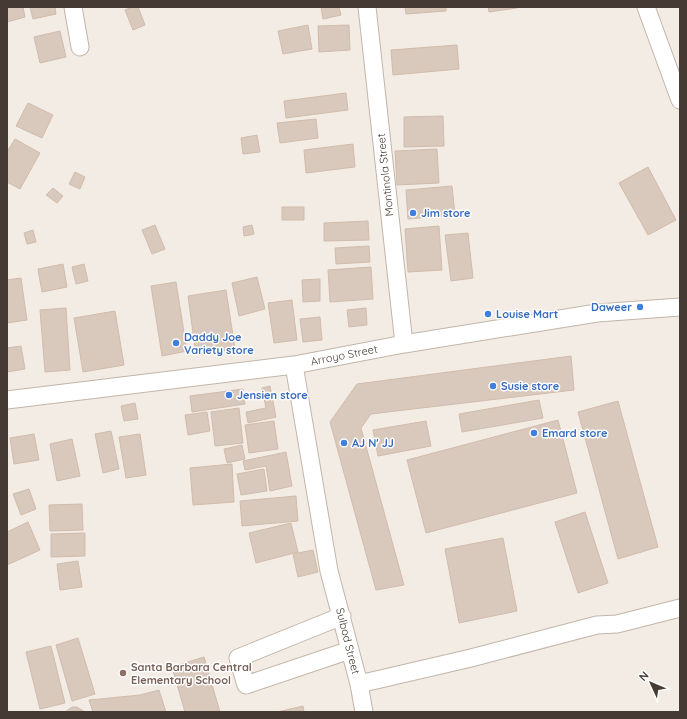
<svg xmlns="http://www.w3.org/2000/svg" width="687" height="719" font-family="Quicksand,sans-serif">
<rect width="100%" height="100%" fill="#f3ece4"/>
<!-- building -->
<path fill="#d9c8bc" stroke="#d1bcac" d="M 7,7 L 23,7 L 25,17 L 7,22 Z
M 30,7 L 55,7 L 56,14 L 33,19 Z
M 132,7 L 138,7 L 145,25 L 133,30 L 125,10 Z
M 321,7 L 339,7 L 341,15 L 323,19 Z
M 405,7 L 446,7 L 446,11 L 406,14 Z
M 488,7 L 517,7 L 517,8 L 489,12 Z
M 308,25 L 312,49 L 283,54 L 278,31 Z
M 349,25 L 350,50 L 319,52 L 318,26 Z
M 60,31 L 66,57 L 40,63 L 34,37 Z
M 457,45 L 459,69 L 393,75 L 391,50 Z
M 346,93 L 348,110 L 286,118 L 284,101 Z
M 28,103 L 53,115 L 42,138 L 16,126 Z
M 443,116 L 444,146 L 404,147 L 404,117 Z
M 316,119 L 318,138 L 280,143 L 277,123 Z
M 257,135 L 260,152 L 243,154 L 241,138 Z
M 15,139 L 40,153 L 20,189 L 7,182 L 7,152 Z
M 353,144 L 355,167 L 306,173 L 304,150 Z
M 437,149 L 439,183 L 397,185 L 395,151 Z
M 648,167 L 676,220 L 648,235 L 619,183 Z
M 75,172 L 85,177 L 80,189 L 69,184 Z
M 452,186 L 455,215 L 408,219 L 406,190 Z
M 53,188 L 63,196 L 57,203 L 46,195 Z
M 282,207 L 304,207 L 304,220 L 282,220 Z
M 368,221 L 369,240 L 324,241 L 324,223 Z
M 155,225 L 165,249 L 152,254 L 142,230 Z
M 252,225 L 254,234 L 244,236 L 243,227 Z
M 439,226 L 442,270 L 408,272 L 405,229 Z
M 33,230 L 36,242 L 27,244 L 24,233 Z
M 468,233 L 473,278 L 451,281 L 445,235 Z
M 369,246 L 370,262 L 336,264 L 335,248 Z
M 63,264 L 67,287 L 42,292 L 38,269 Z
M 84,264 L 88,281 L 76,284 L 72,267 Z
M 371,267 L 373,299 L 330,302 L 328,270 Z
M 257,277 L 265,309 L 239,316 L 232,283 Z
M 21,278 L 27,320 L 7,323 L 7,280 Z
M 320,279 L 320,301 L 303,302 L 302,280 Z
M 176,282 L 187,351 L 162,356 L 151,286 Z
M 226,290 L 235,349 L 196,355 L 188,296 Z
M 292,300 L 297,340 L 274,343 L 268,303 Z
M 66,308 L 70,370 L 45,372 L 40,310 Z
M 366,308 L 367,325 L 349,327 L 347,310 Z
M 115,311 L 124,365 L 83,372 L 74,318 Z
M 320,317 L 322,340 L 303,342 L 300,319 Z
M 21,346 L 25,369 L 7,372 L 7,348 Z
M 571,356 L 574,390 L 371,414 L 361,428 L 404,585 L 376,590 L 330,422 L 357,384 Z
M 270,386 L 276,417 L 248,423 L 246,412 L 266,408 L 262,388 Z
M 243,389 L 245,404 L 192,412 L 190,396 Z
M 539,400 L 543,418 L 462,432 L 459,414 Z
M 618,401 L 658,547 L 618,559 L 578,412 Z
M 135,403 L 138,419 L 124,421 L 121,406 Z
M 239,408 L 243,443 L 215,446 L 211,412 Z
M 207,412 L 210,431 L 188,435 L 185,415 Z
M 558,420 L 577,493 L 426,533 L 407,460 Z
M 274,421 L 278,449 L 249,453 L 245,425 Z
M 426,421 L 431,446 L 378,456 L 373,430 Z
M 111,431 L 119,469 L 103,473 L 95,434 Z
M 34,434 L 39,460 L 14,464 L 10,438 Z
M 140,434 L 146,475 L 126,478 L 119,437 Z
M 72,439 L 80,476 L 57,481 L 50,444 Z
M 242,445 L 245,459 L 227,463 L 224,449 Z
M 286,452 L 292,486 L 270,491 L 266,466 L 245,470 L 243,461 Z
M 232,464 L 234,502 L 193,505 L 190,468 Z
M 264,469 L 267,491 L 241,495 L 237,474 Z
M 29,489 L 36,509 L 21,515 L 13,494 Z
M 296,496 L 298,521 L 242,526 L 240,501 Z
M 82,504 L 83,530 L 50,531 L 49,505 Z
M 585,512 L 608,583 L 578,593 L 555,522 Z
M 28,522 L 40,550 L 7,565 L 7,532 Z
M 291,523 L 298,552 L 256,563 L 249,533 Z
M 85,533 L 85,556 L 51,557 L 51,534 Z
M 503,538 L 517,611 L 459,623 L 445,549 Z
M 313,550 L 318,572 L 298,577 L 293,554 Z
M 78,561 L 82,587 L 60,590 L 57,564 Z
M 78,638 L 95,694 L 72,701 L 56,645 Z
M 51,646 L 65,703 L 40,709 L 26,652 Z
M 204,657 L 220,712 L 185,712 L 172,667 Z
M 159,690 L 166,712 L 93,712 L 89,700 L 140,695 Z
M 303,706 L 304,712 L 277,712 Z
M 72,707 L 77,707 L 85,712 L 65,712 Z"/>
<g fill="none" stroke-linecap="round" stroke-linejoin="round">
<!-- minor casing -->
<g stroke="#c2b5a9" stroke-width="19">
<path id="minor" d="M 73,7 L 80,47
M 367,7 L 404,344
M 646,7 L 680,100
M 294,365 L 329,571 L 359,684 L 364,712
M 7,400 L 294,365 L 404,344 L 597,313 L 680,307
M 342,616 L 238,658 L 246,685 L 350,650
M 359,684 L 471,658 L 597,625 L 617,624 L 680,608"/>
</g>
<!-- minor -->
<use href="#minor" stroke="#fff" stroke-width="17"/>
</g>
<!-- markers -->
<g fill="#3f7fe0" stroke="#fff" stroke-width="1.5">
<circle cx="413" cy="213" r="4"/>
<circle cx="640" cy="307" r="4"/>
<circle cx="488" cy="314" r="4"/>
<circle cx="176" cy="343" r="4"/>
<circle cx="493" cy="386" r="4"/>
<circle cx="229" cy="395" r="4"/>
<circle cx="534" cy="433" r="4"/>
<circle cx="344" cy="443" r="4"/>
</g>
<circle fill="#8d6e63" stroke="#fff" stroke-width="1.5" cx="123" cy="673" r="4"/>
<g text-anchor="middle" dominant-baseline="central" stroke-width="3" stroke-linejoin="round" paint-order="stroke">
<!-- street labels -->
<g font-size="11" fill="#463b34" stroke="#fff">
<text transform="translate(385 175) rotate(-96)">Montinola Street</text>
<text transform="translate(344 355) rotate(-11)">Arroyo Street</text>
<text transform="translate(348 641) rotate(76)">Sulbod Street</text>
</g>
<!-- shop labels -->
<g font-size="11" font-weight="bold" fill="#366cbe" stroke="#fff" text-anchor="start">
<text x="421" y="213">Jim store</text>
<text x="632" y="307" text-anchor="end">Daweer</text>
<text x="496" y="314">Louise Mart</text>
<text x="184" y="337">Daddy Joe<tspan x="184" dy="13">Variety store</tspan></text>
<text x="501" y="386">Susie store</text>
<text x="237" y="395">Jensien store</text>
<text x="542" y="433">Emard store</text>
<text x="352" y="443">AJ N' JJ</text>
</g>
<!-- education labels -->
<g font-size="11" font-weight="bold" fill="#785e54" stroke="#fff" text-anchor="start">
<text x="131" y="667">Santa Barbara Central<tspan x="131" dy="13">Elementary School</tspan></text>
</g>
</g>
<!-- border -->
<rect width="687" height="719" fill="none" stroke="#463b34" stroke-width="16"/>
<!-- north arrow -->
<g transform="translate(651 683) rotate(314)" stroke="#ffffff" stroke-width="3" paint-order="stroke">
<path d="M0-3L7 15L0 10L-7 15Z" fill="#463b34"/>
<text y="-6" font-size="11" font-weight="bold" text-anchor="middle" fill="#463b34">N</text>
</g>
</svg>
